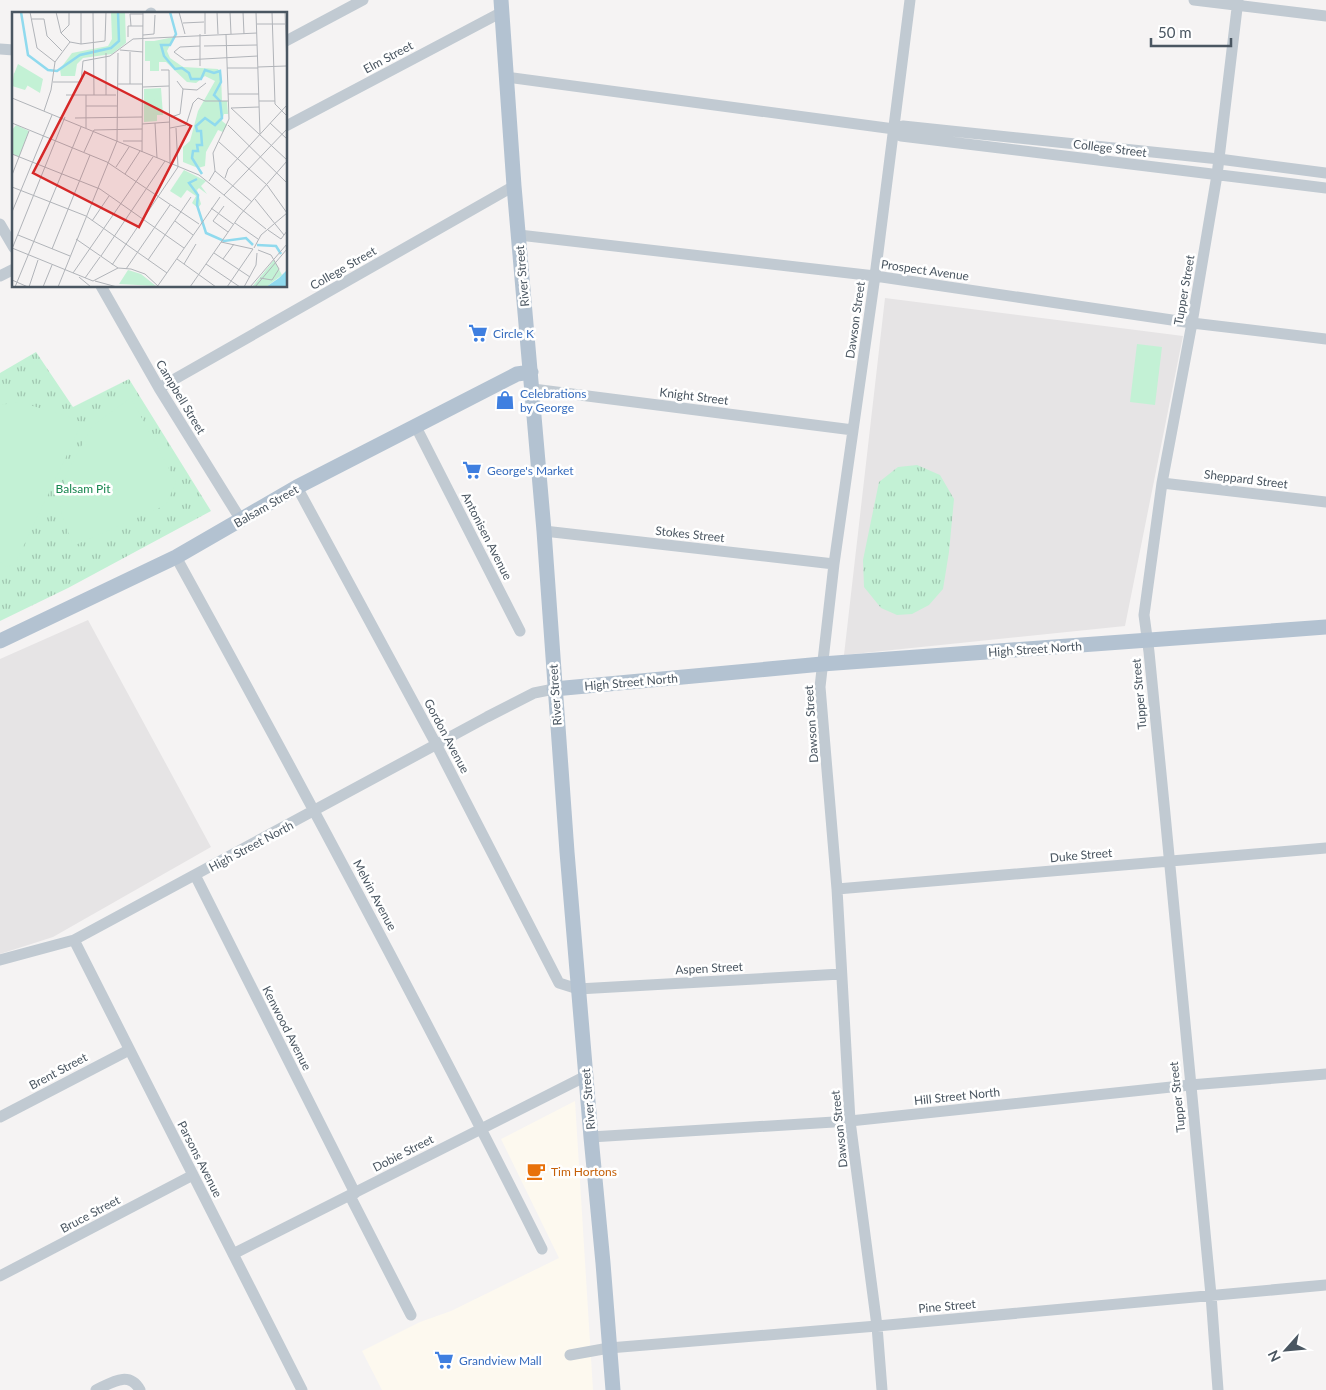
<svg xmlns="http://www.w3.org/2000/svg" width="1326" height="1390" font-family="Lato,sans-serif">
<defs>
<pattern id="park-tufts" width="24" height="20" patternUnits="userSpaceOnUse" patternTransform="scale(1.25)"><rect width="24" height="20" fill="#c3f1d5"/><path d="M3 7l-1-3M5 7V3M7 7l1-3M15 17l-1-3M17 17v-4M19 17l1-3" fill="none" stroke="#a0c6b0"/></pattern>
</defs>
<rect width="100%" height="100%" fill="#f5f3f3"/>
<!-- commercial -->
<path fill="#fdf9ef" d="M 575,1101 L 593,1390 L 382,1390 L 362,1351 L 420,1322 L 451,1311 L 559,1258 L 501,1139 Z"/>
<!-- education -->
<path fill="#e6e4e5" d="M 885,298 L 1183,336 L 1125,626 L 844,655 Z
M 88,620 L 211,847 L 53,937 L 0,954 L 0,659 Z"/>
<!-- park -->
<path fill="url(#park-tufts)" d="M 36,352 L 73,407 L 129,379 L 211,511 L 68,588 L 0,621 L 0,373 Z
M 917,465 L 940,475 L 954,499 L 949,552 L 943,589 L 929,605 L 912,614 L 897,615 L 881,608 L 864,587 L 863,560 L 879,482 L 898,467 Z"/>
<!-- pitch -->
<path fill="#c3f1d5" d="M 1137,344 L 1162,347 L 1155,405 L 1130,402 Z
M 131,398 L 176,482 L 166,505 L 73,546 L 60,508 L 66,474 L 93,425 Z
M 20,402 L 72,418 L 82,423 L 15,564 L 7,567 L 0,562 L 0,405 Z"/>
<g fill="none" stroke-linecap="round" stroke-linejoin="round">
<!-- minor -->
<path stroke="#c1cad2" stroke-width="11" d="M 1194,0 L 1326,16
M 150,14 L 151,13
M 286,41 L 363,0
M 0,49 L 14,50
M 506,77 L 894,129 L 903,126 L 1219,159 L 1326,173
M 286,126 L 502,12
M 894,129 L 901,136 L 1326,188
M 0,224 L 14,248
M 519,235 L 875,276 L 1192,323 L 1326,339
M 0,276 L 14,269
M 101,286 L 159,388 L 241,520
M 159,388 L 514,186
M 533,389 L 853,430
M 415,425 L 520,631
M 1162,483 L 1326,502
M 297,487 L 436,744 L 559,983 L 578,989 L 841,974
M 544,531 L 834,564
M 176,557 C 302,786 425,1016 542,1249
M 195,875 L 355,1193
M 837,889 L 1326,848
M 74,940 L 302,1390
M 0,960 L 74,940 L 487,717 L 534,693 L 554,689
M 0,1117 L 129,1050
M 591,1137 L 850,1121 L 1190,1085 L 1326,1074
M 350,1196 L 411,1315
M 233,1254 L 586,1076
M 0,1276 L 193,1175
M 570,1355 L 609,1348 L 877,1326 L 1326,1285
M 96,1390 C 111,1383 129,1370 140,1390
M 882,1390 L 877,1326 L 850,1121 L 837,889 L 820,687 L 834,564 L 875,276 L 910,0
M 1218,1390 L 1211,1295 L 1165,814 L 1149,652 L 1144,615 L 1162,483 L 1192,323 L 1217,175 L 1238,0"/>
<!-- major -->
<path stroke="#b3c2d1" stroke-width="15" d="M 501,0 L 514,186 L 544,531 L 567,852 L 591,1137 L 603,1263 L 613,1390
M 0,641 L 176,557 L 297,487 L 517,374 L 531,372
M 554,689 L 822,664 L 1326,627"/>
</g>
<!-- icons -->
<defs>
<g id="supermarket-bare" transform="scale(1.5)"><path d="M-6-5.5h2.5l.6 2H6L4.5 2H-2.5L-4.4-4H-6ZM-1.5 3.2a1.3 1.3 0 1 0 .1 0ZM3 3.2a1.3 1.3 0 1 0 .1 0Z" fill="#3f7fe0" stroke="#fff" stroke-width="2.5" paint-order="stroke"/></g>
<g id="shop-bare" transform="scale(1.5)"><path d="M-5-2.5h2.3a2.7 3.5 0 0 1 5.4 0H5L5.5 6h-11ZM-1.5-2.5h3a1.5 2.3 0 0 0-3 0Z" fill="#3f7fe0" stroke="#fff" stroke-width="2.5" paint-order="stroke"/></g>
<g id="cafe-bare" transform="scale(1.5)"><path d="M-5.5-4.5H6V0H3Q3 3.5 0 3.5H-2.5Q-5.5 3.5-5.5 0ZM3-3.2v2h1.7v-2ZM-6 4.5H4V6H-6Z" fill="#e8710a" stroke="#fff" stroke-width="2.5" paint-order="stroke"/></g>
</defs>
<g fill-rule="evenodd">
<use href="#supermarket-bare" x="478" y="333"/>
<use href="#shop-bare" x="505" y="400"/>
<use href="#supermarket-bare" x="472" y="470"/>
<use href="#cafe-bare" x="536" y="1171"/>
<use href="#supermarket-bare" x="444" y="1360"/>
</g>
<g text-anchor="middle" dominant-baseline="central" stroke-width="5" stroke-linejoin="round" paint-order="stroke">
<!-- street labels -->
<g font-size="12" fill="#4a5661" stroke="#fff">
<text transform="translate(388 57) rotate(-28)">Elm Street</text>
<text transform="translate(1110 148) rotate(7)">College Street</text>
<text transform="translate(343 268) rotate(-30)">College Street</text>
<text transform="translate(925 270) rotate(8)">Prospect Avenue</text>
<text transform="translate(522 276) rotate(-95)">River Street</text>
<text transform="translate(1184 290) rotate(-80)">Tupper Street</text>
<text transform="translate(855 320) rotate(-82)">Dawson Street</text>
<text transform="translate(694 396) rotate(7)">Knight Street</text>
<text transform="translate(181 397) rotate(59)">Campbell Street</text>
<text transform="translate(1246 479) rotate(7)">Sheppard Street</text>
<text transform="translate(266 506) rotate(-30)">Balsam Street</text>
<text transform="translate(690 534) rotate(6)">Stokes Street</text>
<text transform="translate(487 536) rotate(63)">Antonisen Avenue</text>
<text transform="translate(1035 649) rotate(-4)">High Street North</text>
<text transform="translate(631 682) rotate(-5)">High Street North</text>
<text transform="translate(1139 694) rotate(-95)">Tupper Street</text>
<text transform="translate(555 695) rotate(-94)">River Street</text>
<text transform="translate(811 724) rotate(-94)">Dawson Street</text>
<text transform="translate(447 736) rotate(62)">Gordon Avenue</text>
<text transform="translate(251 846) rotate(-28)">High Street North</text>
<text transform="translate(1081 855) rotate(-5)">Duke Street</text>
<text transform="translate(375 895) rotate(62)">Melvin Avenue</text>
<text transform="translate(709 968) rotate(-3)">Aspen Street</text>
<text transform="translate(287 1028) rotate(63)">Kenwood Avenue</text>
<text transform="translate(58 1071) rotate(-28)">Brent Street</text>
<text transform="translate(957 1096) rotate(-6)">Hill Street North</text>
<text transform="translate(1177 1097) rotate(-96)">Tupper Street</text>
<text transform="translate(588 1099) rotate(-95)">River Street</text>
<text transform="translate(839 1129) rotate(-96)">Dawson Street</text>
<text transform="translate(403 1153) rotate(-27)">Dobie Street</text>
<text transform="translate(200 1159) rotate(63)">Parsons Avenue</text>
<text transform="translate(90 1214) rotate(-28)">Bruce Street</text>
<text transform="translate(947 1306) rotate(-5)">Pine Street</text>
</g>
<!-- shop labels -->
<g font-size="12" fill="#366cbe" stroke="#fff" text-anchor="start">
<text x="493" y="333">Circle K</text>
<text x="520" y="393">Celebrations<tspan x="520" dy="14">by George</tspan></text>
<text x="487" y="470">George's Market</text>
<text x="459" y="1360">Grandview Mall</text>
</g>
<!-- park labels -->
<g font-size="12" fill="#17864f" stroke="#fff">
<text x="83" y="488">Balsam Pit</text>
</g>
<!-- food labels -->
<g font-size="12" fill="#c56008" stroke="#fff" text-anchor="start">
<text x="551" y="1171">Tim Hortons</text>
</g>
</g>
<!-- overview -->
<g transform="translate(12 12)">
<rect width="275" height="275" fill="#f5f3f3"/>
<path d="M 99,0 L 113,0 L 114,31 L 100,42 L 71,46 L 65,52 L 63,64 L 49,64 L 48,57 L 60,41 L 96,34 L 100,27 ZM 162,25 L 155,39 L 158,46 L 171,55 L 206,57 L 209,62 L 210,89 L 215,89 L 216,102 L 212,102 L 210,109 L 215,113 L 211,120 L 206,118 L 194,140 L 193,154 L 186,156 L 171,150 L 171,135 L 178,129 L 186,99 L 203,69 L 193,64 L 184,71 L 175,70 L 154,50 L 147,50 L 147,59 L 138,59 L 138,49 L 142,49 L 142,29 ZM 2,61 L 17,71 L 13,78 L 0,74 Z" fill="#c3f1d5"/>
<path d="M 133,29 L 142,29 L 142,49 L 133,49 ZM 6,52 L 31,67 L 28,81 L 8,69 L 2,62 ZM 149,76 L 151,103 L 145,103 L 145,109 L 132,110 L 132,77 ZM 4,113 L 17,119 L 7,145 L 0,142 L 0,118 ZM 172,158 L 194,169 L 189,174 L 195,182 L 187,176 L 185,178 L 189,192 L 186,196 L 180,191 L 184,184 L 175,178 L 169,186 L 158,179 ZM 262,248 L 270,263 L 254,275 L 240,275 ZM 116,258 L 129,262 L 144,274 L 107,272 Z" fill="#c3f1d5"/>
<path d="M 146,86 L 149,96 L 144,103 L 141,101 L 143,108 L 135,108 L 134,98 L 141,100 L 135,92 Z" fill="#c3f1d5"/>
<path d="M 275,258 L 274,275 L 254,275 L 267,266 Z" fill="#90daee"/>
<path fill="none" stroke="#90daee" stroke-width="2.5" d="M 9,0 L 16,43 L 36,58 L 45,59 L 68,43 L 99,36 L 107,29 L 106,0M 158,0 L 164,22 L 158,33 L 149,33 L 152,44 L 163,57 L 170,56 L 177,61 L 179,67 L 189,67 L 193,58 L 202,61 L 208,59 L 209,70 L 202,83 L 208,89 L 210,106 L 203,113 L 193,106 L 184,114 L 185,119 L 189,119 L 190,133 L 185,133 L 186,139 L 181,139 L 180,146 L 190,162M 185,167 L 177,171 L 186,183 L 185,193 L 194,221 L 212,229 L 234,226 L 241,233M 245,233 L 264,234 L 269,242"/>
<path fill="none" stroke="#b1b4b9" stroke-width="1" d="M 18,0 L 25,36 L 43,50M 44,0 L 49,21 L 58,30 L 69,32 L 93,29 L 94,0M 81,0 L 82,83M 167,0 L 173,22M 193,0 L 193,22M 205,0 L 206,22M 218,0 L 219,22M 231,0 L 232,22M 244,0 L 248,122M 260,0 L 263,92 L 275,104M 273,0 L 275,54M 20,7 L 32,7 L 35,24 L 50,39M 171,11 L 192,10M 245,12 L 273,12M 119,14 L 118,2 L 131,2M 49,21 L 57,13 L 57,0M 0,22 L 0,44M 188,22 L 188,54M 131,23 L 142,22 L 143,3M 116,25 L 116,14 L 131,14M 69,32 L 69,0M 188,34 L 168,35 L 162,40 L 173,48 L 246,44M 192,34 L 245,33M 108,38 L 131,40M 118,40 L 118,72M 94,41 L 94,83M 246,55 L 274,54M 215,56 L 246,56M 149,58 L 157,58 L 158,152M 165,69 L 171,77 L 185,78 L 194,71M 41,70 L 69,70 L 71,49 L 98,44 L 121,27 L 245,21M 106,72 L 131,72M 131,75 L 157,74M 216,82 L 247,82M 54,83 L 104,83M 0,86 L 187,163 L 254,217M 186,86 L 193,89 L 216,89M 247,89 L 263,89M 74,94 L 105,94M 219,96 L 275,148M 219,96 L 247,95M 32,99 L 39,78 L 43,50 L 58,30M 159,105 L 168,102 L 171,77M 63,106 L 130,105M 0,111 L 95,150 L 187,212M 143,111 L 145,146M 258,111 L 275,127M 130,112 L 158,110M 216,113 L 275,171M 74,116 L 74,83M 158,116 L 174,113 L 181,91 L 186,86M 105,129 L 106,41M 111,129 L 130,129M 207,130 L 255,173 L 275,201M 72,140 L 82,118 L 130,117M 130,140 L 131,0M 0,142 L 88,177 L 172,236M 104,155 L 117,135M 203,159 L 240,190M 113,162 L 128,139M 0,163 L 17,119M 213,166 L 216,157 L 275,93M 197,169 L 203,159 L 201,141 L 217,107 L 214,22M 0,175 L 74,204 L 155,261M 212,183 L 275,117M 243,187 L 272,223M 212,194 L 201,209 L 216,220M 199,196 L 221,212M 0,200 L 40,103M 80,209 L 97,184M 163,209 L 181,223M 223,211 L 246,227M 256,218 L 269,227 L 275,219M 6,223 L 58,244M 64,227 L 106,256M 209,230 L 241,237M 0,236 L 81,269 L 106,256 L 119,257 L 133,262 L 147,275M 242,236 L 249,223 L 275,201M 0,237 L 53,105M 40,237 L 78,143M 246,238 L 259,243 L 267,257 L 260,268 L 248,266M 202,241 L 238,265M 89,244 L 153,149M 165,247 L 204,275M 211,247 L 222,232M 136,248 L 179,185M 172,252 L 184,232M 194,252 L 228,275M 100,253 L 166,155 L 164,116M 114,257 L 158,193M 61,261 L 141,145M 67,265 L 79,275M 73,266 L 88,245M 0,268 L 16,275M 83,269 L 105,275M 3,275 L 69,115M 17,275 L 26,248M 31,275 L 40,253M 46,275 L 105,129M 145,275 L 208,185M 178,275 L 228,203 L 275,149M 215,275 L 241,237M 232,275 L 244,253 L 245,241M 238,275 L 275,232M 243,275 L 275,237"/>
<path fill="#d62828" fill-opacity="0.15" stroke="#d62828" stroke-width="2.5" d="M 73,60 L 179,114 L 127,215 L 21,161 Z"/>
<rect width="275" height="275" fill="none" stroke="#4a5661" stroke-width="2.5"/>
</g>
<!-- north arrow -->
<g transform="translate(1286 1350) rotate(243)" stroke="#ffffff" stroke-width="4" paint-order="stroke">
<path d="M0-4L9 19L0 12L-9 19Z" fill="#4a5661"/>
<text y="-8" font-size="14" font-weight="bold" text-anchor="middle" fill="#4a5661">N</text>
</g>
<!-- scale -->
<path d="M1151 38v8h80v-8" fill="none" stroke="#4a5661" stroke-width="2.5"/>
<text x="1158" y="38" font-size="15" fill="#4a5661" stroke="#ffffff" stroke-width="4" paint-order="stroke">50 m</text>
</svg>
